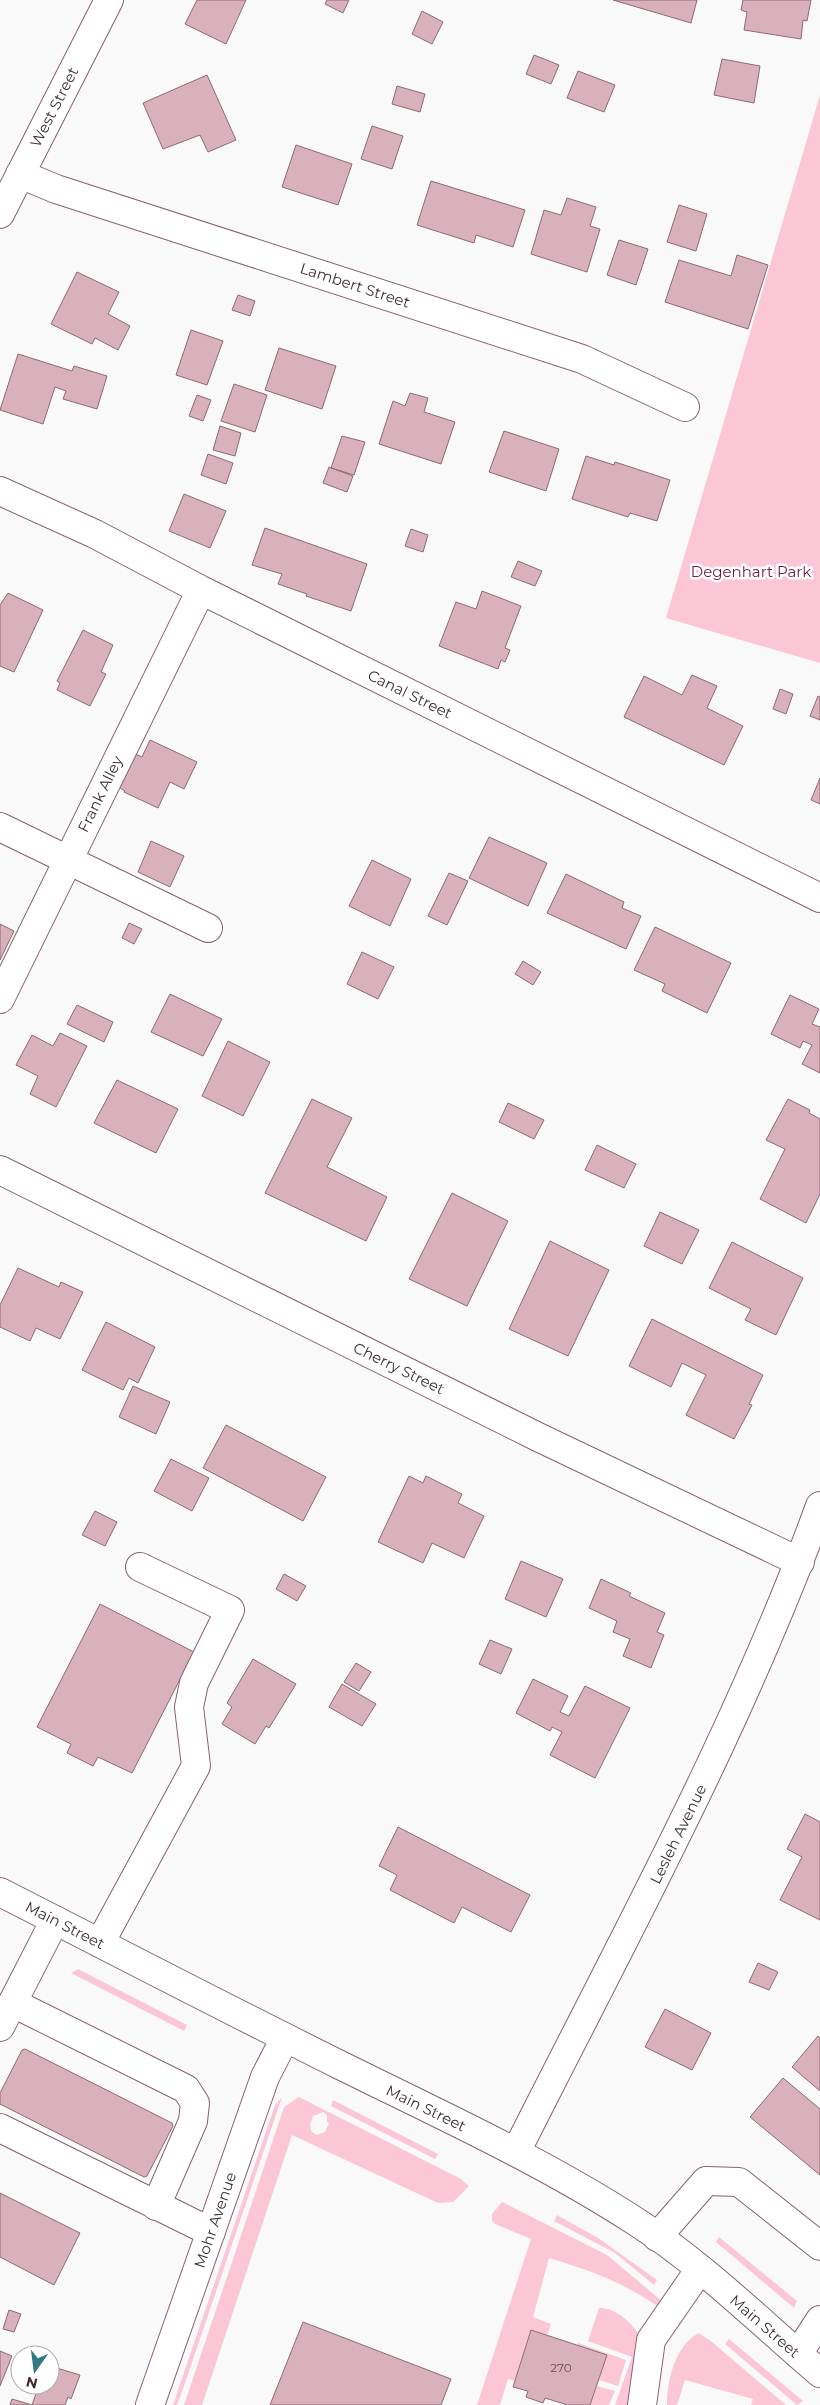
<svg xmlns="http://www.w3.org/2000/svg" width="820" height="2405" font-family="Montserrat,sans-serif">
<rect width="100%" height="100%" fill="#f9f9f9"/>
<!-- green -->
<path fill="#fbc7d6" fill-rule="evenodd" d="M 820,95 L 820,663 L 666,618 Z
M 78,1969 L 187,2025 L 184,2031 L 71,1973 Z
M 282,2097 L 183,2389 L 177,2405 L 173,2405 L 275,2105 Z
M 299,2097 L 461,2179 L 469,2186 L 453,2202 L 438,2203 L 292,2135 L 202,2405 L 184,2405 L 284,2107 ZM 323,2112 L 327,2115 L 327,2122 L 329,2123 L 325,2132 L 316,2135 L 311,2131 L 310,2124 L 313,2116 Z
M 333,2100 L 438,2154 L 435,2159 L 331,2106 Z
M 502,2202 L 607,2255 L 663,2302 L 660,2308 C 621,2281 594,2272 549,2258 L 533,2317 L 551,2324 L 547,2335 L 531,2330 L 515,2381 L 508,2379 L 500,2405 L 477,2405 L 531,2239 L 495,2224 L 492,2220 L 492,2214 Z
M 557,2215 L 598,2238 L 657,2280 L 654,2285 L 615,2253 L 554,2221 Z
M 719,2237 L 797,2301 L 794,2308 L 716,2242 Z
M 599,2308 C 616,2307 636,2326 642,2340 L 631,2405 L 615,2405 L 632,2357 L 588,2341 Z
M 699,2333 L 712,2342 L 786,2405 L 751,2405 L 753,2399 L 685,2380 L 677,2405 L 667,2405 C 667,2381 675,2345 699,2333 Z
M 729,2339 L 803,2401 L 797,2405 L 725,2344 Z
M 578,2343 L 626,2360 L 618,2386 L 599,2380 L 606,2355 L 577,2345 Z
M 597,2386 L 615,2391 L 609,2405 L 590,2405 Z"/>
<!-- building -->
<path fill="#d9b1bd" stroke="#8e6974" d="M 197,0 L 246,0 L 226,44 L 185,24 Z
M 327,0 L 349,0 L 343,13 L 325,4 Z
M 613,0 L 697,0 L 691,23 Z
M 743,0 L 811,0 L 807,21 L 803,20 L 801,39 L 744,30 L 747,12 L 741,10 Z
M 422,11 L 443,22 L 432,44 L 412,34 Z
M 534,55 L 559,65 L 551,84 L 526,74 Z
M 722,59 L 760,66 L 754,103 L 714,95 Z
M 578,71 L 615,85 L 604,112 L 567,98 Z
M 207,75 L 236,140 L 208,152 L 200,135 L 163,149 L 143,103 Z
M 397,86 L 425,94 L 420,112 L 392,104 Z
M 372,126 L 403,136 L 392,169 L 361,159 Z
M 296,145 L 352,164 L 338,205 L 282,187 Z
M 431,181 L 525,210 L 513,247 L 476,235 L 474,243 L 417,225 Z
M 567,198 L 596,207 L 590,226 L 600,229 L 587,272 L 531,254 L 544,210 L 561,215 Z
M 679,205 L 707,214 L 696,251 L 667,242 Z
M 619,240 L 648,249 L 636,285 L 607,275 Z
M 737,255 L 768,265 L 748,329 L 665,302 L 679,260 L 731,276 Z
M 77,272 L 119,292 L 108,314 L 130,326 L 118,350 L 95,338 L 92,344 L 51,324 Z
M 238,295 L 255,301 L 250,316 L 232,310 Z
M 191,330 L 223,341 L 207,385 L 176,375 Z
M 279,348 L 336,366 L 322,409 L 265,390 Z
M 18,354 L 72,371 L 74,366 L 107,376 L 97,409 L 63,399 L 66,391 L 55,387 L 43,424 L 0,410 Z
M 234,384 L 267,395 L 255,432 L 221,421 Z
M 410,393 L 428,398 L 424,412 L 455,422 L 441,464 L 379,444 L 393,401 L 405,406 Z
M 197,395 L 211,400 L 203,421 L 189,416 Z
M 220,426 L 241,433 L 235,456 L 213,450 Z
M 504,431 L 559,449 L 546,491 L 489,472 Z
M 342,436 L 365,442 L 354,475 L 331,468 Z
M 208,454 L 233,463 L 226,484 L 201,475 Z
M 586,456 L 614,465 L 615,462 L 670,480 L 657,521 L 630,513 L 628,517 L 572,499 Z
M 329,467 L 353,476 L 347,492 L 323,483 Z
M 184,494 L 226,511 L 210,548 L 169,531 Z
M 265,528 L 367,564 L 351,611 L 306,596 L 307,594 L 278,584 L 282,574 L 252,565 Z
M 411,529 L 428,535 L 423,552 L 405,546 Z
M 518,561 L 542,571 L 535,586 L 511,577 Z
M 482,591 L 521,606 L 505,648 L 510,650 L 505,662 L 501,660 L 498,669 L 439,646 L 456,602 L 476,609 Z
M 8,593 L 43,610 L 14,672 L 0,666 L 0,605 Z
M 83,630 L 113,645 L 101,672 L 106,674 L 90,706 L 57,690 L 60,683 L 57,681 Z
M 692,675 L 717,686 L 707,708 L 743,726 L 724,765 L 624,717 L 644,676 L 682,695 Z
M 780,689 L 793,694 L 786,714 L 773,709 Z
M 818,696 L 820,697 L 820,720 L 810,716 Z
M 150,740 L 197,762 L 184,789 L 170,782 L 158,808 L 124,792 L 125,791 L 117,786 L 133,753 L 142,757 Z
M 820,778 L 820,804 L 811,800 Z
M 489,837 L 547,863 L 528,906 L 469,878 Z
M 151,841 L 184,856 L 170,887 L 138,872 Z
M 372,860 L 411,879 L 390,926 L 349,906 Z
M 449,873 L 468,881 L 447,925 L 428,916 Z
M 566,874 L 624,902 L 622,908 L 641,916 L 626,949 L 547,913 Z
M 129,923 L 142,929 L 134,944 L 122,938 Z
M 0,924 L 14,931 L 0,960 Z
M 655,927 L 731,963 L 707,1013 L 662,991 L 665,984 L 634,970 Z
M 362,952 L 394,967 L 378,999 L 347,984 Z
M 523,961 L 541,972 L 533,985 L 515,974 Z
M 170,994 L 222,1019 L 203,1056 L 151,1032 Z
M 790,995 L 819,1009 L 812,1024 L 820,1027 L 820,1073 L 802,1064 L 812,1045 L 803,1041 L 800,1048 L 771,1034 Z
M 77,1005 L 113,1022 L 104,1042 L 67,1024 Z
M 60,1033 L 87,1046 L 56,1107 L 30,1094 L 38,1076 L 16,1065 L 32,1035 L 53,1046 Z
M 228,1041 L 270,1062 L 243,1116 L 202,1096 Z
M 117,1080 L 178,1109 L 156,1153 L 94,1123 Z
M 312,1099 L 352,1118 L 327,1167 L 387,1197 L 366,1241 L 265,1193 Z
M 788,1099 L 810,1110 L 809,1113 L 820,1119 L 820,1194 L 806,1223 L 760,1199 L 785,1149 L 766,1140 Z
M 508,1103 L 544,1120 L 534,1139 L 499,1122 Z
M 597,1145 L 636,1164 L 624,1188 L 585,1170 Z
M 452,1193 L 508,1221 L 467,1306 L 409,1279 Z
M 660,1212 L 699,1230 L 682,1264 L 644,1246 Z
M 550,1241 L 609,1270 L 568,1356 L 509,1329 Z
M 732,1242 L 803,1278 L 776,1335 L 745,1320 L 751,1309 L 709,1288 Z
M 18,1268 L 59,1287 L 61,1282 L 83,1292 L 60,1339 L 36,1328 L 30,1341 L 0,1327 L 0,1305 Z
M 652,1319 L 763,1375 L 749,1404 L 752,1405 L 734,1439 L 686,1415 L 706,1375 L 682,1363 L 671,1387 L 629,1366 Z
M 106,1322 L 155,1347 L 138,1383 L 129,1378 L 123,1390 L 82,1370 Z
M 133,1386 L 170,1402 L 156,1434 L 119,1417 Z
M 226,1425 L 326,1477 L 303,1521 L 203,1468 Z
M 171,1459 L 209,1478 L 192,1511 L 154,1491 Z
M 409,1476 L 423,1483 L 426,1476 L 462,1494 L 458,1503 L 484,1516 L 464,1558 L 432,1543 L 423,1563 L 378,1542 Z
M 95,1511 L 117,1522 L 105,1546 L 82,1535 Z
M 521,1561 L 563,1579 L 546,1617 L 505,1599 Z
M 284,1574 L 306,1586 L 297,1601 L 276,1589 Z
M 601,1579 L 631,1593 L 629,1596 L 665,1613 L 657,1632 L 664,1635 L 651,1668 L 623,1656 L 630,1639 L 613,1632 L 617,1621 L 589,1608 Z
M 100,1604 L 194,1652 L 132,1773 L 98,1757 L 93,1766 L 67,1753 L 71,1744 L 37,1727 Z
M 490,1640 L 512,1649 L 501,1674 L 479,1664 Z
M 253,1659 L 296,1684 L 269,1728 L 266,1726 L 255,1744 L 222,1724 L 232,1707 L 227,1703 Z
M 356,1663 L 371,1672 L 359,1691 L 344,1682 Z
M 533,1679 L 568,1696 L 560,1712 L 569,1716 L 585,1686 L 630,1708 L 595,1778 L 550,1755 L 562,1732 L 552,1727 L 550,1731 L 516,1713 Z
M 342,1684 L 376,1704 L 362,1726 L 329,1707 Z
M 805,1814 L 820,1822 L 820,1920 L 780,1900 L 802,1857 L 787,1849 Z
M 398,1827 L 530,1895 L 511,1932 L 462,1907 L 454,1923 L 390,1890 L 397,1875 L 379,1866 Z
M 758,1963 L 778,1972 L 769,1990 L 749,1982 Z
M 665,2009 L 711,2033 L 692,2070 L 645,2047 Z
M 818,2036 L 820,2038 L 820,2091 L 792,2067 Z
M 25,2049 L 172,2123 L 173,2126 L 147,2176 L 144,2177 L 0,2104 L 0,2093 L 22,2050 Z
M 783,2078 L 820,2109 L 820,2175 L 750,2117 Z
M 0,2193 L 80,2233 L 54,2285 L 0,2257 Z
M 9,2310 L 21,2314 L 14,2332 L 3,2329 Z
M 303,2322 L 451,2379 L 441,2405 L 270,2405 Z
M 531,2330 L 607,2355 L 590,2405 L 568,2405 L 545,2398 L 543,2403 L 526,2397 L 528,2391 L 513,2387 Z
M 0,2351 L 12,2356 L 0,2386 Z
M 50,2366 L 80,2375 L 71,2399 L 68,2397 L 65,2405 L 10,2405 L 12,2399 L 32,2405 L 39,2385 L 50,2385 Z"/>
<g fill="none" stroke-linecap="round" stroke-linejoin="round">
<!-- minor casing -->
<g stroke="#87626e" stroke-width="30">
<path id="minor" d="M 20,174 L 56,189 L 582,359 L 685,407
M 0,214 L 109,0
M 0,491 L 95,534 L 201,590 L 820,898
M 0,827 L 208,928
M 0,999 L 201,590
M 0,1170 L 538,1437 L 800,1562
M 100,1943 L 196,1766 L 189,1707 L 194,1683 L 230,1610 L 140,1567
M 13,2003 L 186,2089 L 195,2103 L 193,2121 L 156,2206
M 0,2027 L 55,1920
M 0,2128 L 211,2232
M 516,2152 C 623,1939 738,1731 820,1506
M 657,2237 L 706,2181 L 739,2182 L 820,2246
M 798,2354 L 820,2320
M 150,2405 L 265,2077 L 285,2038
M 642,2405 L 651,2340 L 700,2269"/>
</g>
<!-- major casing -->
<g stroke="#87626e" stroke-width="30">
<path id="major" d="M 0,1892 C 114,1950 227,2009 342,2066 C 441,2115 542,2161 635,2221 C 702,2264 760,2322 820,2373"/>
</g>
<!-- minor -->
<use href="#minor" stroke="#fff" stroke-width="28"/>
<!-- major -->
<use href="#major" stroke="#fff" stroke-width="28"/>
</g>
<g text-anchor="middle" dominant-baseline="central" stroke-width="5" stroke-linejoin="round" paint-order="stroke">
<!-- number labels -->
<g font-size="12" fill="#654f56">
<text x="561" y="2367">270</text>
</g>
<!-- street labels -->
<g font-size="15" fill="#3e2e33" stroke="#fff">
<text transform="translate(54 107) rotate(-63)">West Street</text>
<text transform="translate(355 285) rotate(18)">Lambert Street</text>
<text transform="translate(410 694) rotate(26)">Canal Street</text>
<text transform="translate(100 794) rotate(-64)">Frank Alley</text>
<text transform="translate(399 1368) rotate(26)">Cherry Street</text>
<text transform="translate(678 1834) rotate(-64)">Lesleh Avenue</text>
<text transform="translate(65 1925) rotate(27)">Main Street</text>
<text transform="translate(426 2108) rotate(26)">Main Street</text>
<text transform="translate(215 2220) rotate(-71)">Mohr Avenue</text>
<text transform="translate(765 2326) rotate(41)">Main Street</text>
</g>
<!-- park labels -->
<g font-size="15" fill="#6d1b3e" stroke="#fff">
<text x="751" y="571">Degenhart Park</text>
</g>
</g>
<!-- north arrow -->
<g transform="translate(35 2370) rotate(194)"><circle r="24" fill="#ffffff" stroke="#b2abad"/>
<path d="M0-4L9 19L0 12L-9 19Z" fill="#337a85"/>
<text y="-8" font-size="14" font-weight="bold" text-anchor="middle" fill="#3e2e33">N</text>
</g>
</svg>
